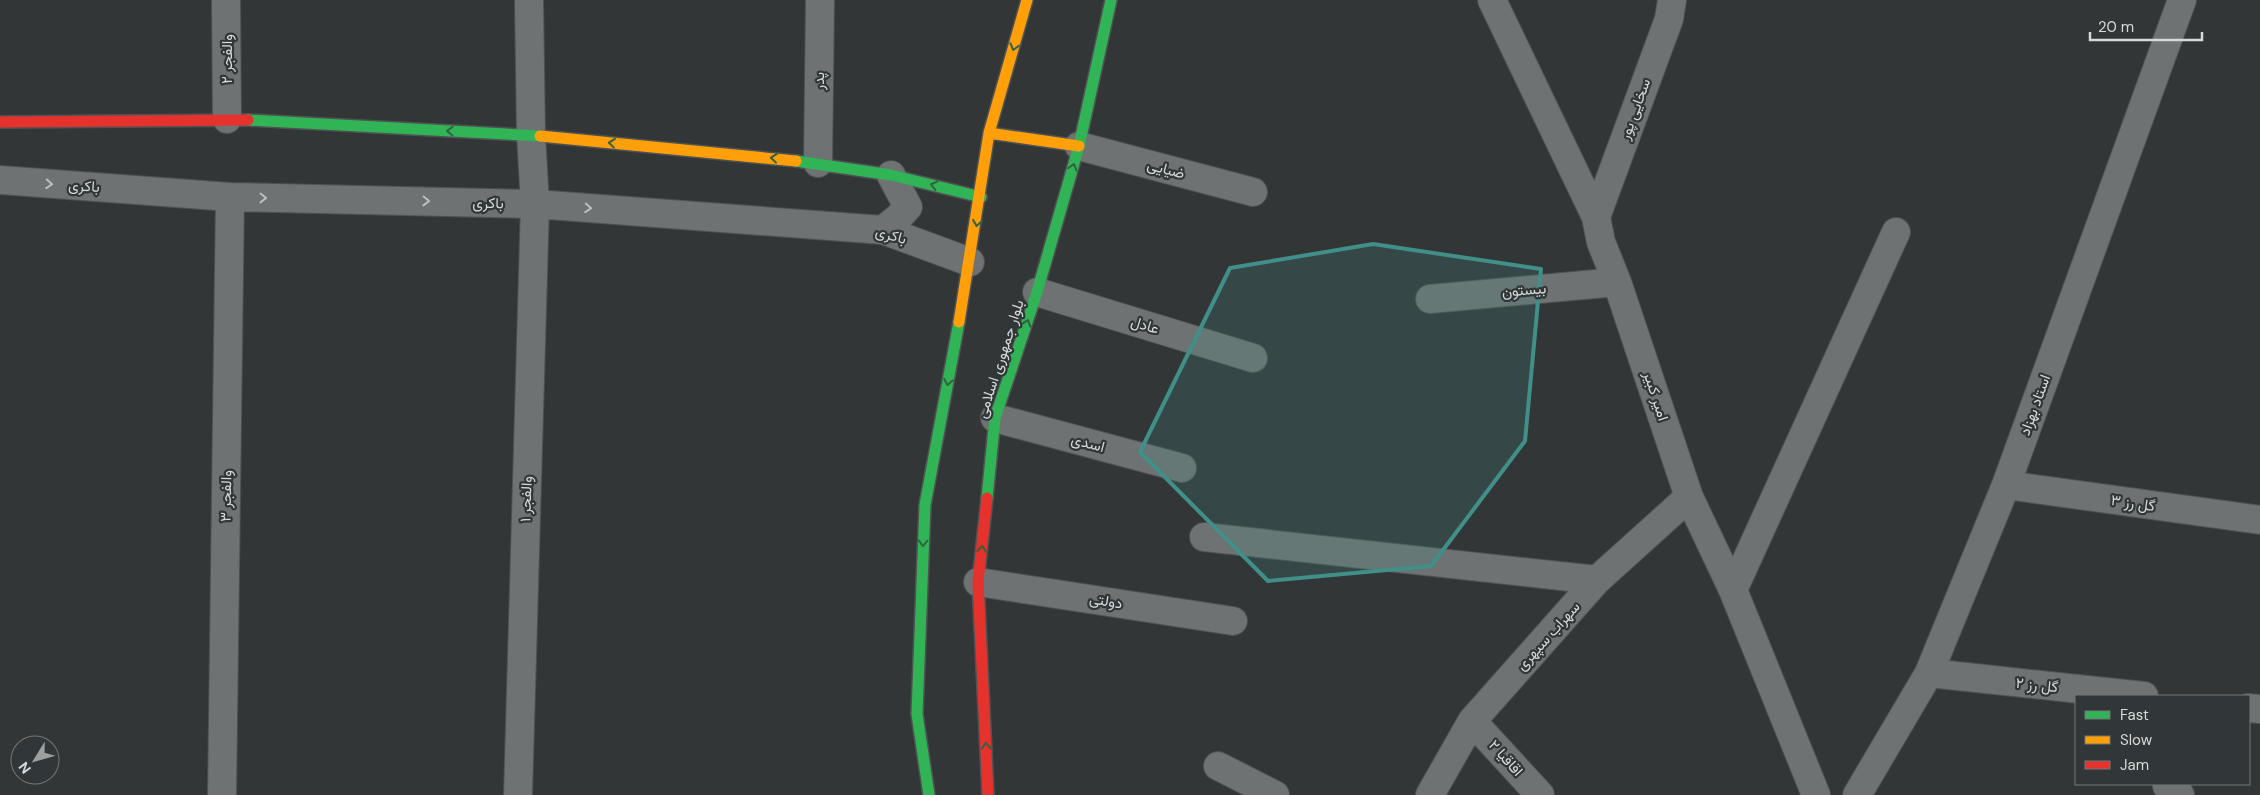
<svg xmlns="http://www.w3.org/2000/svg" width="2260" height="795" font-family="'DM Sans',Vazirmatn,sans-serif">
<rect width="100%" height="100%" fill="#323637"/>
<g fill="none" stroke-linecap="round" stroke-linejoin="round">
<!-- street casing -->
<g stroke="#4f5253" stroke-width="30">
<path id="street" d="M 226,0 L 227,119
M 1492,0 L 1596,217 L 1601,242 L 1617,282 L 1689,497 L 1733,590 L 1816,795
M 1079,146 L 1253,192
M 818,163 L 820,0
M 0,180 L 230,197 L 535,204 L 883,230 L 970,262
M 1596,217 L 1669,19 L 1672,0
M 883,230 L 899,217 L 908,207 L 891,175
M 1037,292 L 1253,358
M 1430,299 L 1617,282
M 995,418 L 1182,468
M 2006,485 L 2260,520
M 1204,537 L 1597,580
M 978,582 L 1233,621
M 1733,590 L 1896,232
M 1929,673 L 2144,696
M 2249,708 L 2260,709
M 1472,721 L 1540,795
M 1218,766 L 1275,795
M 2167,786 L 2180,795
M 222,795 L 230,197
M 518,795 L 535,204 L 531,135 L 529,0
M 1430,795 L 1472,721 L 1597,580 L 1689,497
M 1857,795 L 1929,673 L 2006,485 L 2182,0"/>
</g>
<!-- fast casing -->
<g stroke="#4f5253" stroke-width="14">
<path id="fast" d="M 248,120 L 540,136
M 796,161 L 891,175 L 981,197
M 987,498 L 995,418 L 1037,292 L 1079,146 L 1111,0
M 929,795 L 917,714 L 925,505 L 959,322"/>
</g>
<!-- slow casing -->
<g stroke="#4f5253" stroke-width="14">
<path id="slow" d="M 989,133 L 1079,146
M 540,136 L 796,161
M 959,322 L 989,133 L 1027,0"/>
</g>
<!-- jam casing -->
<g stroke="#4f5253" stroke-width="14">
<path id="jam" d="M 0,122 L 248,120
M 987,498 L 978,582 L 988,795"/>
</g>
<!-- street -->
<use href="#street" stroke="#6e7272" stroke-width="28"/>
<!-- fast -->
<use href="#fast" stroke="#30b455" stroke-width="11"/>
<!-- slow -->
<use href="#slow" stroke="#ff9f0a" stroke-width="11"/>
<!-- jam -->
<use href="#jam" stroke="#e5322d" stroke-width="11"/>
</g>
<!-- one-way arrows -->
<defs><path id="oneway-chevron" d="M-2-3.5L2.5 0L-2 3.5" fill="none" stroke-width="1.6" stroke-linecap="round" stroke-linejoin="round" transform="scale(1.25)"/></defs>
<g stroke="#316342">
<use href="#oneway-chevron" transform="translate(1014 47) rotate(106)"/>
<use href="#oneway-chevron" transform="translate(450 131) rotate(-177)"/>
<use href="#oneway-chevron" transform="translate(612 143) rotate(-174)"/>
<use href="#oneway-chevron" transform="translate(774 158) rotate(-174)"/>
<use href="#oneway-chevron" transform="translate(1073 167) rotate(-74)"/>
<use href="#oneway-chevron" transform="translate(934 185) rotate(-166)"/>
<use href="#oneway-chevron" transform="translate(977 223) rotate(99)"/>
<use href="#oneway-chevron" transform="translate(1027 323) rotate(-71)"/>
<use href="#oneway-chevron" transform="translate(948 382) rotate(101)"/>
<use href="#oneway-chevron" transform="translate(923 543) rotate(92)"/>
<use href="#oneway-chevron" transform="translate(982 549) rotate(-84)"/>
<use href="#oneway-chevron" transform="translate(986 746) rotate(-93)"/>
</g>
<g stroke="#bbbfc0">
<use href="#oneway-chevron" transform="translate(49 184) rotate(4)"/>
<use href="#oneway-chevron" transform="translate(263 198) rotate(1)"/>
<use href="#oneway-chevron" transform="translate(426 201) rotate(1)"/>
<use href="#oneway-chevron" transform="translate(588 208) rotate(4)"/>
</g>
<!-- marked area -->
<path fill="#408f89" fill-opacity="0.2" stroke="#408f89" stroke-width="4" stroke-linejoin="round" d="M 1373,244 L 1541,269 L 1525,441 L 1431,566 L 1268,581 L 1140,452 L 1230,268 Z"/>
<g text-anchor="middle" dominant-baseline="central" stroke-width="4.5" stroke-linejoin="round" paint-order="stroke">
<!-- street labels -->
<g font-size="15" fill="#d5d9da" stroke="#313738">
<text transform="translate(227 59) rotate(-90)">والفجر ۲</text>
<text transform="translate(819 81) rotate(-89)">پدر</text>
<text transform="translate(1635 109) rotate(-70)">سخایی پور</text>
<text transform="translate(1166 169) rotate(15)">ضیایی</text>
<text transform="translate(84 186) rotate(4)">باکری</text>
<text transform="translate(488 203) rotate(1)">باکری</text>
<text transform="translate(891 235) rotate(16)">باکری</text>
<text transform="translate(1524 290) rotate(-5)">بیستون</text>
<text transform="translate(1145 325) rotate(17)">عادل</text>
<text transform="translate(1000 359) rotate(-72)">بلوار جمهوری اسلامی</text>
<text transform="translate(1656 396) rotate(72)">امیر کبیر</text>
<text transform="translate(2035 405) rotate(-70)">استاد بهزاد</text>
<text transform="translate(1088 443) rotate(15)">اسدی</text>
<text transform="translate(226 496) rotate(-89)">والفجر ۳</text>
<text transform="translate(526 499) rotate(-88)">والفجر ۱</text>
<text transform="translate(2133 503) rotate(8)">گل رز ۳</text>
<text transform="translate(1106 601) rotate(9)">دولتی</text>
<text transform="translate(1548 636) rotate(-48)">سهراب سپهری</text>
<text transform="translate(2037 685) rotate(6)">گل رز ۲</text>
<text transform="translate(1506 758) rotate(48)">اقاقیا ۲</text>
</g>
</g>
<!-- legend -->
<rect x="2075" y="695" width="175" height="90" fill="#313738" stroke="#737879"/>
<rect x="2085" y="711" width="25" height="8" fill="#30b455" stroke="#737879"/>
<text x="2120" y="720" font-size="15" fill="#d5d9da">Fast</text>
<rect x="2085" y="736" width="25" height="8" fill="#ff9f0a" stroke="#737879"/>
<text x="2120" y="745" font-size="15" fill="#d5d9da">Slow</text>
<rect x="2085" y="761" width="25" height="8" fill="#e5322d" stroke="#737879"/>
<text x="2120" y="770" font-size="15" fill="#d5d9da">Jam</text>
<!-- north arrow -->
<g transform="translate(35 760) rotate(233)"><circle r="24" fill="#313738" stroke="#737879"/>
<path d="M0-4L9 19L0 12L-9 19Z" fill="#9ca0a1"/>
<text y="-8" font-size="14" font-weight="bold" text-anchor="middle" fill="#d5d9da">N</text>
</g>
<!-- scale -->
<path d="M2090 32v8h112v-8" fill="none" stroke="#d5d9da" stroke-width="2.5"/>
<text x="2098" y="32" font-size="15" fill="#d5d9da" stroke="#313738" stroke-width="4" paint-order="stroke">20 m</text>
</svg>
